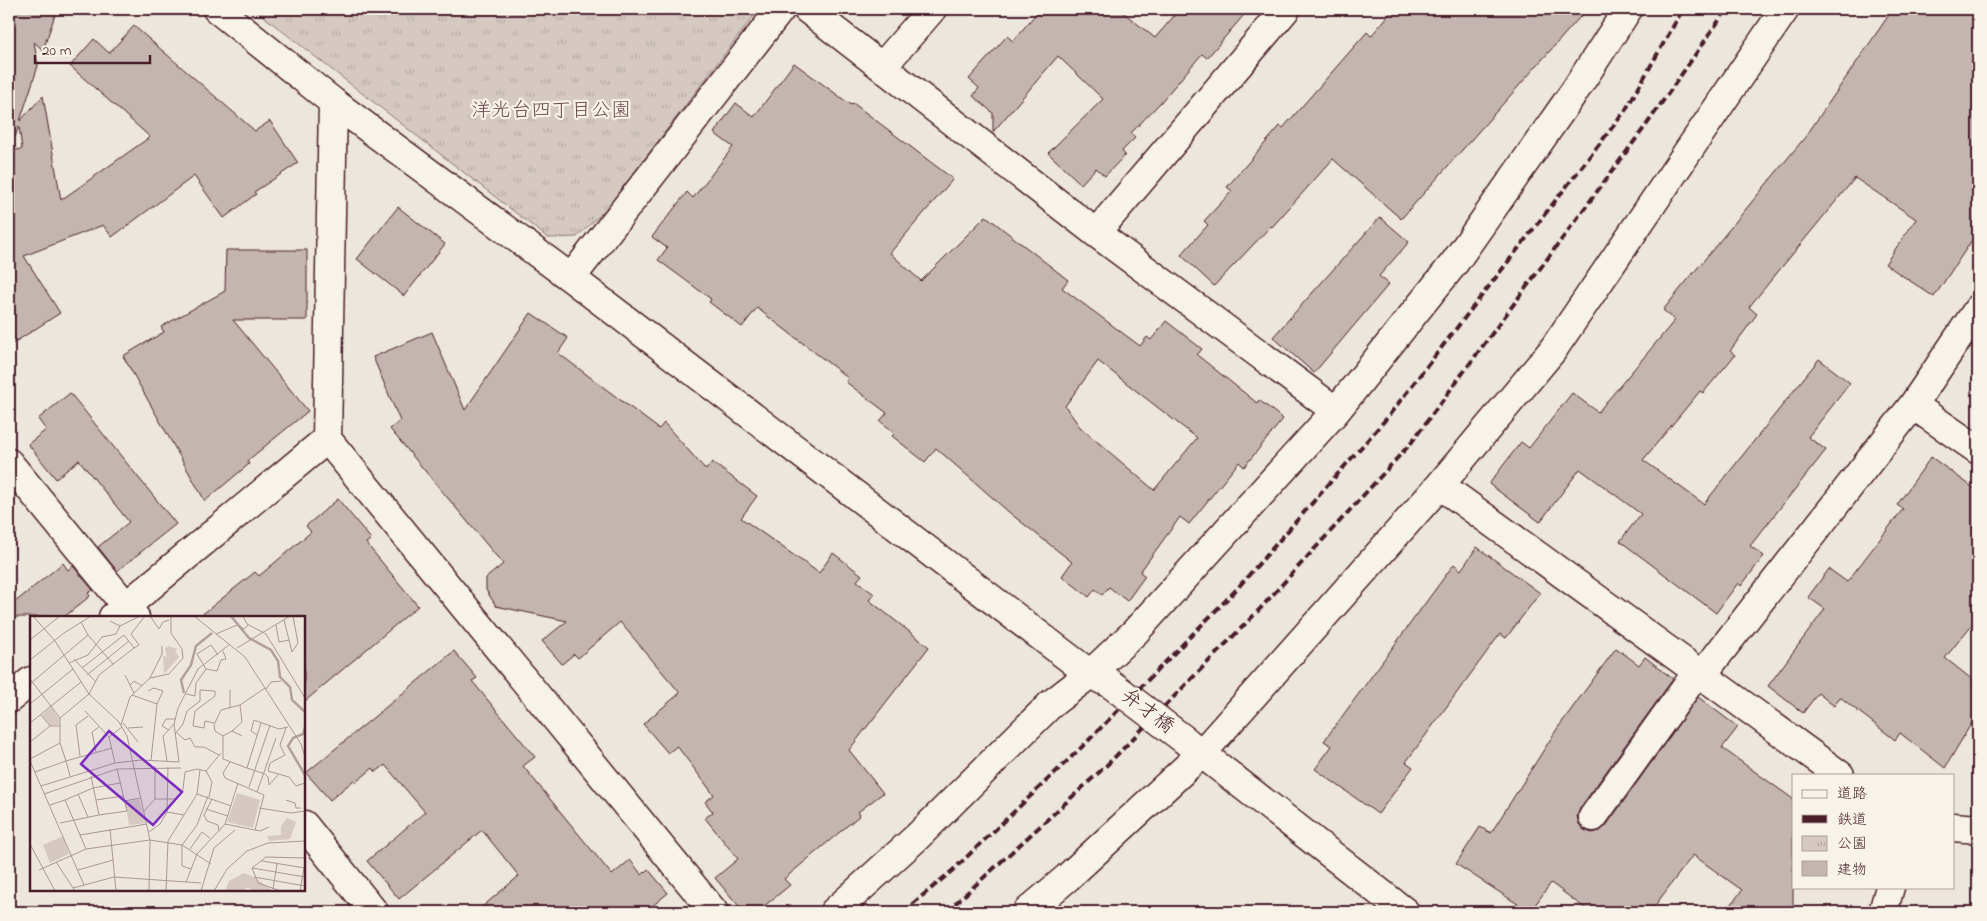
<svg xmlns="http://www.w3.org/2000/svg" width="1987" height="921" font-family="'Indie Flower','Klee One',sans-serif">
<defs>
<pattern id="park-tufts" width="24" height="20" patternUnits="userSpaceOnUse" patternTransform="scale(1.25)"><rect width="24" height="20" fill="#d5c9c2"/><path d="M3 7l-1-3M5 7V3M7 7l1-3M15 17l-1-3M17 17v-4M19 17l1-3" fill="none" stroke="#b8aca7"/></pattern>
</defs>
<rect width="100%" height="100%" fill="#ece6dd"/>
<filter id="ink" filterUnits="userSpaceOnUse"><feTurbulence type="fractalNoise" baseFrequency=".02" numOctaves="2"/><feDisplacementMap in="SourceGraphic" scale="10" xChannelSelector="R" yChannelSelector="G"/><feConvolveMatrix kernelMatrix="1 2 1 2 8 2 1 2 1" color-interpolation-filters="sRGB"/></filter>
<g filter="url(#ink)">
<!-- park -->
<path fill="url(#park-tufts)" stroke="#907476" d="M 254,9 L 759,9 L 607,208 L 577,237 L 548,238 Z"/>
<!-- building -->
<path fill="#c4b5b0" stroke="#4a1f2b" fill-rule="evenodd" d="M 9,9 L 57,9 L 43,50 L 34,42 L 38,66 L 20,121 L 43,96 L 61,200 L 150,137 L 70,66 L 94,39 L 109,53 L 134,26 L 255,131 L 270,121 L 298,163 L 254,192 L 256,194 L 224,218 L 194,176 L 112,237 L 103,225 L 24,256 L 60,313 L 9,346 L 9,151 L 22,149 L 19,126 L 15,137 L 9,136 Z
M 1040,9 L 1119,9 L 1155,38 L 1180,9 L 1249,9 L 1207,58 L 1202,54 L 1160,103 L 1131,133 L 1135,138 L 1122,151 L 1125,155 L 1105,176 L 1096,168 L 1081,184 L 1048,153 L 1103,99 L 1058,56 L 993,132 L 993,113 L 973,96 L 979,88 L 969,79 L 1007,36 L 1013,41 Z
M 1394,9 L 1587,9 L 1401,219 L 1333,159 L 1272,227 L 1271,226 L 1214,286 L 1181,255 L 1208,225 L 1204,221 L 1232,191 L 1227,187 L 1280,126 L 1283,128 L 1367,32 L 1371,36 Z
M 1893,9 L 1978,9 L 1978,231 L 1934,297 L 1885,264 L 1916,219 L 1855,178 L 1749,307 L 1757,314 L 1730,351 L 1735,355 L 1703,393 L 1700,391 L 1643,460 L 1704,504 L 1819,359 L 1850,383 L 1808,437 L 1826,450 L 1750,546 L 1764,556 L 1741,586 L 1738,583 L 1716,613 L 1620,541 L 1641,514 L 1580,469 L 1540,522 L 1489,484 L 1521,442 L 1529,448 L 1572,393 L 1598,412 L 1675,320 L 1663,310 L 1806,136 Z
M 794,63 L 851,105 L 853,103 L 953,179 L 890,253 L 921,281 L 986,216 L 1068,280 L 1062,288 L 1140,346 L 1147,337 L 1151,340 L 1166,321 L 1202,349 L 1197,355 L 1257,403 L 1259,400 L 1283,419 L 1244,467 L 1239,462 L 1189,524 L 1180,517 L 1140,572 L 1145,576 L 1127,601 L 1109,587 L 1102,595 L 1095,589 L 1089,597 L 1062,576 L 1072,562 L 1011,514 L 936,448 L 925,462 L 892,436 L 895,433 L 880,421 L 887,413 L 846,382 L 848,378 L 757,308 L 742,327 L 709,302 L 711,299 L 658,260 L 667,248 L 652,237 L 687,192 L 693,198 L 733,147 L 714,133 L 736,103 L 754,117 ZM 1098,361 L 1197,438 L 1154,490 L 1080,427 L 1065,406 Z
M 398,207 L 445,244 L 404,296 L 357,259 Z
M 1380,217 L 1409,242 L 1379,276 L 1389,284 L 1314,373 L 1273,337 Z
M 226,250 L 307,250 L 307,320 L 233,320 L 308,411 L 247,461 L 249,464 L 205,501 L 123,356 L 164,332 L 161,327 L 225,291 Z
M 531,313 L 568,338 L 558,353 L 659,429 L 664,423 L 706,470 L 712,462 L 757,496 L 741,518 L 819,573 L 833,553 L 862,575 L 857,581 L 874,594 L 869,600 L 929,647 L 849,750 L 883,793 L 858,812 L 860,815 L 784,879 L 790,885 L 757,912 L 744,912 L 715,878 L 738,859 L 705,818 L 713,812 L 705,802 L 714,795 L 677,746 L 668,753 L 643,724 L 680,693 L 620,622 L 578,658 L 574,654 L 562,664 L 542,641 L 567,621 L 496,606 L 486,590 L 486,578 L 503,564 L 390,429 L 400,421 L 373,357 L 432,332 L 465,410 Z
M 70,393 L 176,524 L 117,571 L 98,547 L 129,522 L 79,460 L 56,479 L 28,444 L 46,430 L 38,419 Z
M 1931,457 L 1978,491 L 1978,617 L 1945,658 L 1978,684 L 1978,712 L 1945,768 L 1900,733 L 1895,740 L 1840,697 L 1834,706 L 1818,693 L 1803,713 L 1768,686 L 1825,609 L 1808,597 L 1829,569 L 1847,582 L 1903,509 L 1897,505 Z
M 338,499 L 371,539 L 366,543 L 418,606 L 304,702 L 304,617 L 199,617 L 255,572 L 259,576 L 311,532 L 306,526 Z
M 1477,547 L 1540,593 L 1506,638 L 1500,634 L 1406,762 L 1413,767 L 1378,814 L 1315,769 L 1332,746 L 1324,741 L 1454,564 L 1461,570 Z
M 63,563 L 68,570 L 73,566 L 93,590 L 88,593 L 90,596 L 64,617 L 9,617 L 9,607 Z
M 1616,648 L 1639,665 L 1645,657 L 1673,679 L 1580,808 L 1577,816 L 1579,824 L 1584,830 L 1592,833 L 1600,831 L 1606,826 L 1698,697 L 1738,727 L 1722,748 L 1793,799 L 1793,912 L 1726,912 L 1742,890 L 1693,855 L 1650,912 L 1590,912 L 1551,883 L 1530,912 L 1456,864 L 1480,827 L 1491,833 L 1557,729 Z
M 454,651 L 477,678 L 472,681 L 535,757 L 523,766 L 612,875 L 630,860 L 642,875 L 648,869 L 668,893 L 645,912 L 476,912 L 519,876 L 482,830 L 399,899 L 367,861 L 425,812 L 385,765 L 376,772 L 373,768 L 356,782 L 354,780 L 330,800 L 306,773 Z"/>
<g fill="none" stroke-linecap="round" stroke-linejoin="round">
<!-- minor casing -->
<g stroke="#4a1f2b" stroke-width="31">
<path id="minor" d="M 217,9 L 333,102 L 571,278 L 1090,674 L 1106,682
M 807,9 L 1096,233 L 1336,411
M 882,67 L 932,9
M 333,102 L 327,439 L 714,912
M 1096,233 L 1286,9
M 571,278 L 781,9
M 1913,405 L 1978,450
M 9,463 L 135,617
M 1440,485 L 1840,775
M 113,617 L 327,439
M 1702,675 L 1913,405 L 1978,309
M 9,699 L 31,681
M 1187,742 L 1405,912
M 1593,817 L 1698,671
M 304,825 L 374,912
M 1953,827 L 1978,829
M 834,912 L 917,837 L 1051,704 L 1090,674 L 1135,632 L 1336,411 L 1455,262 L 1574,92 L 1628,9
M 1027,912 L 1068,877 L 1201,754 L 1440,485 L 1552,351 L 1785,9
M 1883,912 L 1890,887"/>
</g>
<!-- minor -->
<use href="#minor" stroke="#f7f3e8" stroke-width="28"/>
<!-- rail -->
<path stroke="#4a1f2b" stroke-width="4" stroke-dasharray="8 4" stroke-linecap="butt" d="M 903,912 L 953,870 L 1085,744 L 1234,592 L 1386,419 L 1625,111 L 1683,9
M 946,912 L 1106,766 L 1258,611 L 1411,443 L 1647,124 L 1727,9"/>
<!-- minor-bridge casing -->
<g stroke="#4a1f2b" stroke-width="31" stroke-linecap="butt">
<path id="minor-bridge" d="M 1108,682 L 1186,741"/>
</g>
<!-- minor-bridge -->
<use href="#minor-bridge" stroke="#f7f3e8" stroke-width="28"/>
</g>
</g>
<g text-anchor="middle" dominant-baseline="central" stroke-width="4.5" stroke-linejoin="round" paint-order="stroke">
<!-- park labels -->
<g font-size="20" fill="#6d4a51" stroke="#f7f3e8">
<text x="551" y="111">洋光台四丁目公園</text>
</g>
<!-- street labels -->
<g font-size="20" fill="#4a1f2b" stroke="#f7f3e8">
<text transform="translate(1147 712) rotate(37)">弁才橋</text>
</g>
</g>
<!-- overview -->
<g transform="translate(30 616)">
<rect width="275" height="275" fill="#ece6dd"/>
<path d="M 138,30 L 148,33 L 145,35 L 149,41 L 134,58 L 133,40 L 137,41 L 135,32 ZM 257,202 L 266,206 L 260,223 L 239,225 L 237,220 L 251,219 L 251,210 ZM 214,257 L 224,261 L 243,275 L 223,275 L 218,271 L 212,275 L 195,275 L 199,265 Z" fill="#d5c9c2"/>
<path d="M 21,91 L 29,103 L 29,109 L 20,109 L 12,99 ZM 207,177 L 230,184 L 223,212 L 197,206 ZM 109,183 L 116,207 L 99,209 L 95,186 ZM 33,220 L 39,238 L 20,247 L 13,229 Z" fill="#d5c9c2"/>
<path fill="none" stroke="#b39f9d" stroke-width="2.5" d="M 201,0 L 219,22 L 241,34 L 248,45 L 250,61 L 260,71 L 262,84 L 275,96M 154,77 L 151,64 L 161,49 L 166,30 L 182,17M 275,111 L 273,118 L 263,122 L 258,130 L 275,159"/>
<path fill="none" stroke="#ab9696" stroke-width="1" d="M 3,0 L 25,25 L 59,78 L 89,106 L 97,120 L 120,224 L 119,275M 120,0 L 129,13 L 133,6 L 139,4M 164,0 L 215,41 L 271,128 L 275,141M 213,0 L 217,8 L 236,18 L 275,82M 254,4 L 262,36 L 268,27 L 263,0M 80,5 L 90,10 L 110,0M 246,9 L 249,26 L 259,24M 186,18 L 207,9 L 214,13 L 218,9M 58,19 L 83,48M 0,24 L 30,0M 104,32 L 109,29 L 101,18 L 115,0M 207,32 L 260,0M 188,39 L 181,29 L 167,38 L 176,53 L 187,55 L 191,44 L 196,43 L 193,35M 44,43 L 66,66M 0,44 L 34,17 L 61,0M 39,47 L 58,39 L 72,21 L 86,18 L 90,10M 52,52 L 94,19 L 104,32 L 69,59 L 59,78M 57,59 L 99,25M 95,59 L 104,77M 120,62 L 139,58 L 153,42 L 152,33 L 141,17 L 141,0M 0,63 L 30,102 L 59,78M 0,68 L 58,19 L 51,6M 100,69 L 104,65 L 112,70M 236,73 L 241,66 L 251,65M 156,78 L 165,80 L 166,67 L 176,53M 102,79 L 127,88 L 133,75 L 124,72 L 118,75M 0,88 L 43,53M 200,92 L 200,74M 55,95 L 79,121 L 92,111M 11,99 L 20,110 L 30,110M 0,107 L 51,66M 93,107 L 108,126M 231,107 L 217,152 L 193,143 L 193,120 L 185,115 L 184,109 L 191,94 L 210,89 L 235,72M 91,109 L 100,81 L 120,62 L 132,38 L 132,30M 98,112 L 113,111M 256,112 L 250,129 L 255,139 L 240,147 L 238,155 L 259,161 L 266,170 L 275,167M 139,114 L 132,110 L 136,103 L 146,103M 202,115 L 212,106 L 210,89M 147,117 L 155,124 L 160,122 L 165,131 L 174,131 L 189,139M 145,118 L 153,108 L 157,95 L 170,85 L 170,74 L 185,75 L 185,80 L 165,95 L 163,110 L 174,112 L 175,105 L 184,107M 227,119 L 221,115 L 224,104 L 249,113 L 258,111M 193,120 L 202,115 L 212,120M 79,121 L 85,147M 0,126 L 20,110M 66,136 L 62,116 L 69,111M 50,140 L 46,109 L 58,100M 0,143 L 30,127M 121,144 L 127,88M 0,145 L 54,269M 137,145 L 133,120 L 144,108M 200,146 L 193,157 L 195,162 L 234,179 L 225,214M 217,152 L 235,158 L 238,161 L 239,169 L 248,159M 5,156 L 36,145 L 30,127 L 30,102M 40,160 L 36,145 L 82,132M 90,167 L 63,172 L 35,184 L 50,219 L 117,208M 11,170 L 85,147 L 111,144 L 149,146 L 144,108 L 148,92 L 168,53 L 200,28M 219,171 L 240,109M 227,176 L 246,122M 14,178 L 87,153 L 151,152M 48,178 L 58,201M 167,178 L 201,190M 179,181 L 182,166 L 176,155 L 191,137M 125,183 L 147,183 L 153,173 L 155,156 L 167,153 L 176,155M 182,183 L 174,199 L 177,205 L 188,209 L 189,215M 66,184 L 93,180M 256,184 L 265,187 L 266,192 L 271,192M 94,185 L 111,182M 20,189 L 35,184M 229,192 L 261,197 L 275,195M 176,193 L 198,200M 114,195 L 125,183 L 125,150M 137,196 L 154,199M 69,199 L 97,195 L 87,153M 30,207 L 69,199 L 61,160M 195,208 L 230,215 L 239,211M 80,213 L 86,275M 119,216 L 130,208 L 137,196 L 138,151M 50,219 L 56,233M 0,228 L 25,275M 160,233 L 172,216 L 180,222M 232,245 L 275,252M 26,246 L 45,275M 222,252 L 275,261M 161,253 L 152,250 L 152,229 L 167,209 L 178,180M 9,254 L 56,233 L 120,224 L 152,229 L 181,248M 48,254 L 83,244M 224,261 L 275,270M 156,266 L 167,238 L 195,208 L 208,167M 43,272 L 84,261 L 171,267M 243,273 L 247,248M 136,275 L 138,225 L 167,178 L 170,154M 171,275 L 184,232 L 205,214M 184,275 L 197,253 L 217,235 L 238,227 L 275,225M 251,275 L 228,267 L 222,252 L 236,241 L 275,242M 270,275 L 274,252"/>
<path fill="#7b2cbf" fill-opacity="0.15" stroke="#7b2cbf" stroke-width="2.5" d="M 79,115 L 152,176 L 123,209 L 51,148 Z"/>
<rect width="275" height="275" fill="none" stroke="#4a1f2b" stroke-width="2.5"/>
</g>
<!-- margin -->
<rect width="1987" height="921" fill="none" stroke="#f7f3e8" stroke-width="30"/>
<rect x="15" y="15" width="1957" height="891" fill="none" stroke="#4a1f2b" stroke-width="2" filter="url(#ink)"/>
<!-- legend -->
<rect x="1792" y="774" width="162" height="115" fill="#f7f3e8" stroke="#b29e9c"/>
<rect x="1802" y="790" width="25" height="8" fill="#f7f3e8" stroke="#b29e9c"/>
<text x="1837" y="798" font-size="15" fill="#4a1f2b">道路</text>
<rect x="1802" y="815" width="25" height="8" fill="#4a1f2b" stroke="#b29e9c"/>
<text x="1837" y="824" font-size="15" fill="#4a1f2b">鉄道</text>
<rect x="1802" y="836" width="25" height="15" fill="url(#park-tufts)" stroke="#b29e9c"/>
<text x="1837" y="848" font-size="15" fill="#4a1f2b">公園</text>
<rect x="1802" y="861" width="25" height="15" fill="#c4b5b0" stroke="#b29e9c"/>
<text x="1837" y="874" font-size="15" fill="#4a1f2b">建物</text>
<!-- scale -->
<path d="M35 55v8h115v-8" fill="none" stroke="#4a1f2b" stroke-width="2.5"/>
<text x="42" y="55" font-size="15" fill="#4a1f2b" stroke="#f7f3e8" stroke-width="4" paint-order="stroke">20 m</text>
</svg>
